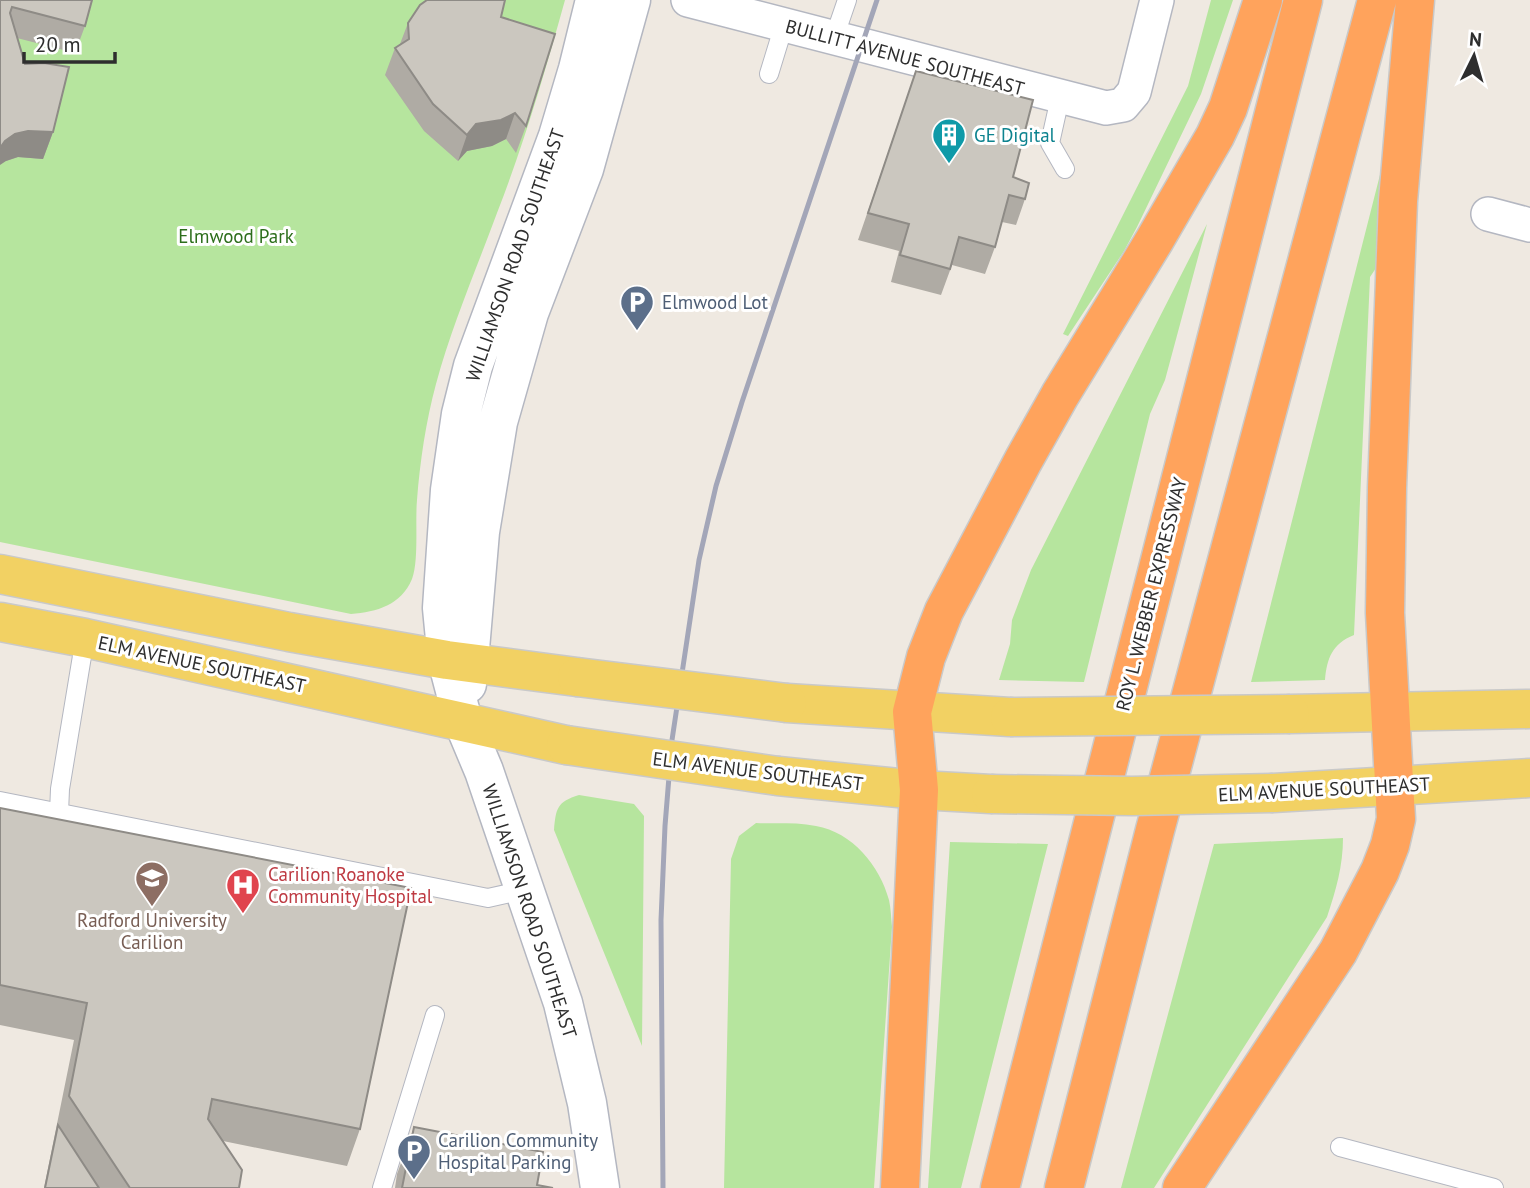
<svg xmlns="http://www.w3.org/2000/svg" width="1530" height="1188" font-family="'PT Sans',sans-serif">
<rect width="100%" height="100%" fill="#efe9e1"/>
<!-- green -->
<path fill="#b6e59e" d="M 0,0 L 565,0 C 545,72 524,144 497,213 C 476,270 452,325 436,384 C 426,421 420,461 417,500 C 415,522 419,560 412,579 C 401,605 377,612 351,614 L 0,542 Z
M 1211,0 L 1233,0 L 1201,94 L 1137,227 L 1124,251 L 1068,336 L 1063,334 L 1188,86 Z
M 1383,163 L 1387,164 L 1376,268 L 1370,277 L 1354,635 C 1332,644 1327,658 1325,680 L 1251,682 Z
M 1207,224 L 1165,380 L 1150,414 L 1084,682 L 999,680 L 1010,644 L 1012,620 L 1031,570 Z
M 579,795 L 634,804 L 644,816 L 642,1046 L 554,830 C 556,808 557,802 579,795 Z
M 756,823 C 776,824 797,822 816,826 C 852,832 880,866 889,900 C 891,909 891,918 892,927 L 874,1188 L 724,1188 L 731,859 L 739,836 Z
M 1343,838 C 1343,866 1336,890 1327,917 L 1154,1188 L 1121,1188 L 1214,844 Z
M 950,842 L 1048,844 L 961,1188 L 928,1188 Z"/>
<g fill="none" stroke-linecap="round" stroke-linejoin="round">
<!-- lane casing -->
<g stroke="#b4b7c1" stroke-width="20">
<path id="lane" d="M 834,38 L 847,0
M 769,74 L 784,25
M 1060,98 L 1050,143 L 1065,169
M 0,801 L 488,898 L 524,890
M 59,813 L 60,789 L 85,638
M 1340,1147 L 1494,1188
M 382,1188 L 435,1015"/>
</g>
<!-- street casing -->
<g stroke="#b4b7c1" stroke-width="36">
<path id="street" d="M 688,0 L 1106,108 L 1123,105 L 1134,92 L 1157,0
M 1488,214 L 1530,225"/>
</g>
<!-- secondary casing -->
<g stroke="#b4b7c1" stroke-width="41">
<path id="secondary" d="M 595,0 L 578,69 L 558,136 L 473,366 L 461,414 L 450,490 L 442,608 L 447,660 L 463,721 L 484,771 L 563,1003 L 587,1103 L 600,1188
M 467,684 L 480,532 L 498,422 L 529,313 L 584,169 L 631,0"/>
</g>
<!-- primary casing -->
<g stroke="#c9c9c9" stroke-width="41">
<path id="primary" d="M 0,574 L 289,632 L 447,660 L 577,677
M 0,622 L 85,638 L 566,745
M 787,703 L 1010,717
M 1290,714 L 1530,709
M 778,776 L 919,790 L 991,794
M 1273,793 L 1530,778"/>
</g>
<!-- highway casing -->
<g stroke="#c9c9c9" stroke-width="41">
<path id="highway" d="M 900,1188 L 919,790 L 912,712 L 926,657 L 944,611 L 1023,461 L 1060,395 L 1154,241 L 1215,136 L 1228,108 L 1263,0
M 1000,1188 L 1303,0
M 1064,1188 L 1155,830 L 1377,0
M 1182,1188 L 1338,952 L 1380,871 L 1390,845 L 1396,819 L 1385,613 L 1387,488 L 1398,201 L 1415,0"/>
</g>
<!-- lane -->
<use href="#lane" stroke="#fff" stroke-width="18"/>
<!-- street -->
<use href="#street" stroke="#fff" stroke-width="33"/>
<!-- secondary -->
<use href="#secondary" stroke="#fff" stroke-width="38"/>
<!-- primary -->
<use href="#primary" stroke="#f2d163" stroke-width="38"/>
<!-- highway -->
<use href="#highway" stroke="#ffa35c" stroke-width="38"/>
<!-- rail -->
<path stroke="#a3a6b8" stroke-width="5" d="M 663,1188 L 661,920 L 665,826 L 672,740 L 699,560 L 716,486 L 742,402 L 877,0"/>
<!-- primary-bridge casing -->
<g stroke="#c9c9c9" stroke-width="41" stroke-linecap="butt">
<path id="primary-bridge" d="M 577,677 L 787,703
M 1010,717 L 1290,714
M 566,745 L 778,776
M 991,794 L 1132,796 L 1273,793"/>
</g>
<!-- primary-bridge -->
<use href="#primary-bridge" stroke="#f2d163" stroke-width="38"/>
</g>
<!-- wall -->
<path fill="#afaba4" d="M 0,0 L 85,26 L 75,53 L 17,38 L 25,64 L 53,132 L 43,159 L 18,157 L 6,161 Z
M 501,17 L 526,126 L 516,153 L 506,139 L 492,146 L 467,151 L 458,161 L 424,131 L 385,75 L 395,48 L 400,44 L 408,23 Z
M 916,71 L 1013,177 L 1025,199 L 1016,225 L 1002,222 L 995,247 L 985,274 L 952,265 L 941,295 L 891,282 L 899,251 L 858,240 Z
M 0,808 L 360,1129 L 347,1166 L 223,1141 L 239,1188 L 44,1188 L 74,1040 L 0,1025 Z
M 414,1127 L 537,1185 L 553,1188 L 395,1188 L 397,1174 Z"/>
<!-- shaded-wall -->
<path fill="#8e8b86" d="M 515,113 L 506,139 L 492,146 L 467,151 L 458,161 L 467,135 L 476,124 Z
M 28,131 L 53,132 L 43,159 L 18,157 L 6,161 L 0,165 L 0,148 L 5,141 L 15,134 Z"/>
<!-- building -->
<path fill="#cbc7bf" stroke="#8e8b86" stroke-width="2" d="M 0,0 L 92,0 L 85,26 L 12,7 L 10,13 L 25,64 L 44,63 L 69,67 L 53,132 L 28,131 L 15,134 L 5,141 L 0,148 Z
M 427,0 L 505,0 L 501,17 L 555,34 L 526,126 L 515,113 L 501,120 L 476,124 L 467,135 L 433,104 L 395,48 L 409,39 L 408,23 L 420,5 Z
M 916,71 L 1033,100 L 1013,177 L 1029,183 L 1025,199 L 1009,195 L 995,247 L 959,237 L 950,269 L 900,255 L 909,224 L 868,213 Z
M 0,808 L 411,888 L 360,1129 L 212,1099 L 208,1119 L 242,1170 L 239,1188 L 130,1188 L 69,1096 L 87,1003 L 0,985 Z
M 58,1125 L 99,1188 L 45,1188 Z
M 414,1127 L 543,1152 L 537,1185 L 553,1188 L 402,1188 Z"/>
<!-- icons -->
<defs>
<g id="building-pin" transform="scale(1.75)"><path d="M0 17L-7.5 6A9.5 9.5 0 1 1 7.5 6Z" fill="#0f9aa8" stroke="#fff"/><path d="M-4-6H4V6H1V3H-1V6H-4ZM-2.5-4.3h1.7v1.8h-1.7ZM.8-4.3h1.7v1.8H.8ZM-2.5-1h1.7V.8h-1.7ZM.8-1h1.7V.8H.8Z" fill="#fff"/></g>
<g id="parking-pin" transform="scale(1.75)"><path d="M0 17L-7.5 6A9.5 9.5 0 1 1 7.5 6Z" fill="#5c6f8a" stroke="#fff"/><path d="M-3.5-5.5H1a3.5 3.5 0 0 1 0 7H-1V5.5H-3.5ZM-1-3.4V-.6H.8a1.4 1.4 0 0 0 0-2.8Z" fill="#fff"/></g>
<g id="university-pin" transform="scale(1.75)"><path d="M0 17L-7.5 6A9.5 9.5 0 1 1 7.5 6Z" fill="#8d6e63" stroke="#fff"/><path d="M0-5L7-2L0 1L-7-2ZM-4 1L0 2.5L4 1V4Q0 6-4 4Z" fill="#fff"/></g>
<g id="hospital-pin" transform="scale(1.75)"><path d="M0 17L-7.5 6A9.5 9.5 0 1 1 7.5 6Z" fill="#e0444e" stroke="#fff"/><path d="M-5-5h3v3.5h4V-5h3V5h-3V1.5h-4V5h-3Z" fill="#fff"/></g>
</defs>
<g fill-rule="evenodd">
<use href="#building-pin" x="949" y="135"/>
<use href="#parking-pin" x="637" y="302"/>
<use href="#university-pin" x="152" y="878"/>
<use href="#hospital-pin" x="243" y="885"/>
<use href="#parking-pin" x="414" y="1151"/>
</g>
<g text-anchor="middle" dominant-baseline="central" stroke-width="6" stroke-linejoin="round" paint-order="stroke">
<!-- street labels -->
<g font-size="19" fill="#2e2e2e" stroke="#fff">
<text transform="translate(905 57) rotate(15)">BULLITT AVENUE SOUTHEAST</text>
<text transform="translate(515 255) rotate(-71)">WILLIAMSON ROAD SOUTHEAST</text>
<text transform="translate(1151 594) rotate(-76)">ROY L. WEBBER EXPRESSWAY</text>
<text transform="translate(202 664) rotate(12)">ELM AVENUE SOUTHEAST</text>
<text transform="translate(758 771) rotate(7)">ELM AVENUE SOUTHEAST</text>
<text transform="translate(1324 789) rotate(-3)">ELM AVENUE SOUTHEAST</text>
<text transform="translate(530 911) rotate(72)">WILLIAMSON ROAD SOUTHEAST</text>
</g>
<!-- culture labels -->
<g font-size="19" fill="#0d838f" stroke="#fff" text-anchor="start">
<text x="974" y="135">GE Digital</text>
</g>
<!-- park labels -->
<g font-size="19" fill="#2c6e1b" stroke="#fff">
<text x="236" y="236">Elmwood Park</text>
</g>
<!-- service labels -->
<g font-size="19" fill="#4e5e75" stroke="#fff" text-anchor="start">
<text x="662" y="302">Elmwood Lot</text>
<text x="438" y="1140">Carilion Community<tspan x="438" dy="22">Hospital Parking</tspan></text>
</g>
<!-- health labels -->
<g font-size="19" fill="#be3a42" stroke="#fff" text-anchor="start">
<text x="268" y="874">Carilion Roanoke<tspan x="268" dy="22">Community Hospital</tspan></text>
</g>
<!-- education labels -->
<g font-size="19" fill="#785e54" stroke="#fff">
<text x="152" y="920">Radford University<tspan x="152" dy="22">Carilion</tspan></text>
</g>
</g>
<!-- north arrow -->
<g transform="translate(1474 56) rotate(5)" stroke="#ffffff" stroke-width="5" paint-order="stroke">
<path d="M0-5L12 26L0 18L-12 26Z" fill="#2e2e2e"/>
<text y="-10" font-size="19" font-weight="bold" text-anchor="middle" fill="#2e2e2e">N</text>
</g>
<!-- scale -->
<path d="M24 52v10h91v-10" fill="none" stroke="#2e2e2e" stroke-width="3.5"/>
<text x="35" y="52" font-size="21" fill="#2e2e2e" stroke="#ffffff" stroke-width="5" paint-order="stroke">20 m</text>
</svg>
